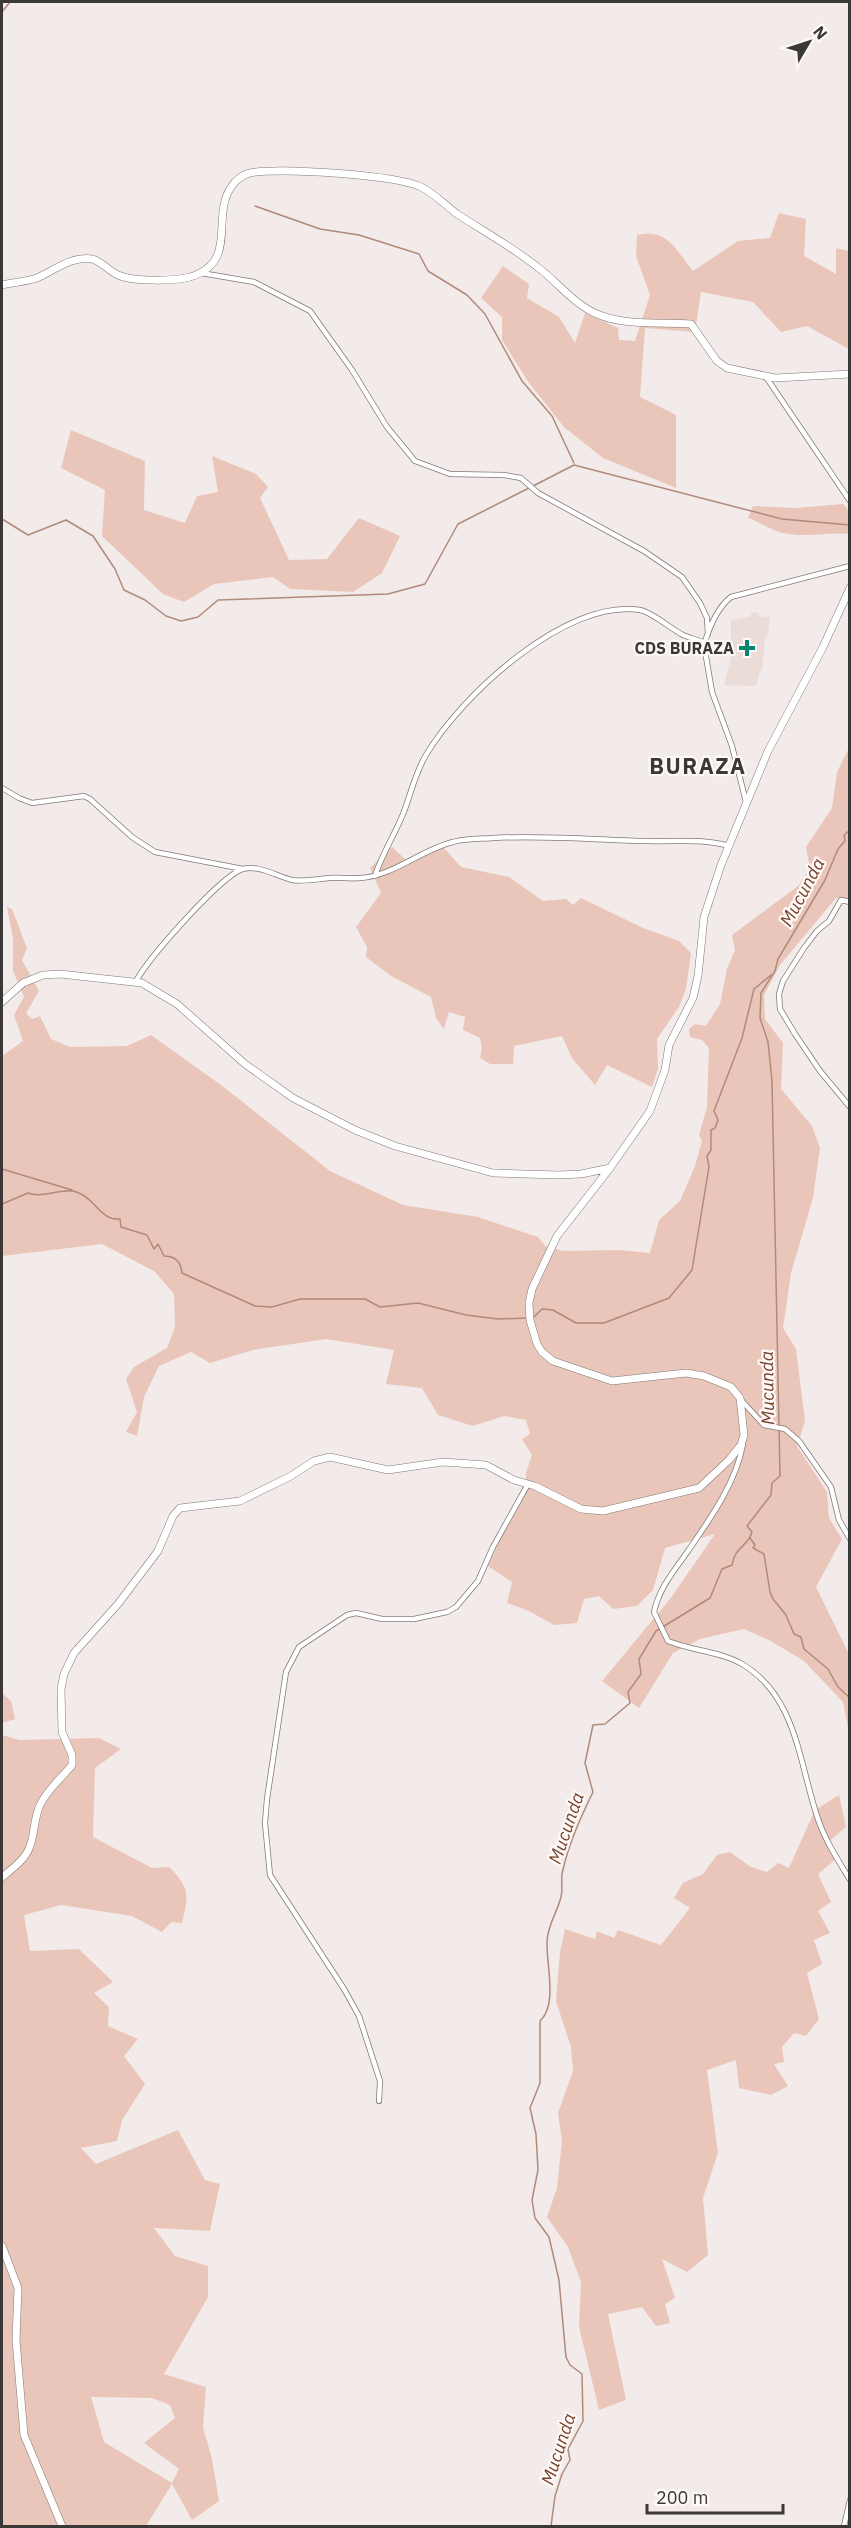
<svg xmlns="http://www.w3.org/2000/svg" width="851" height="2528" font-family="'IBM Plex Sans',sans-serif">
<rect width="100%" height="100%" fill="#f2ebe9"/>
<!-- built -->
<path fill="#eadcd6" d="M 758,612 L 760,617 L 770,616 L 768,636 L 765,638 L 762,670 L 760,671 L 756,686 L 724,685 L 731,658 L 731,620 L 751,616 L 751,613 Z"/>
<!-- green -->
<path fill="#e9c6b9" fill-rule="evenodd" d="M 779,213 L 806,219 L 804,256 L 836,274 L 836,248 L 849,251 L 849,349 L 807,326 L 781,332 L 753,302 L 701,292 L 695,332 L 645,328 L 640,397 L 676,415 L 676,488 L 603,458 L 564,427 L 529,383 L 502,340 L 502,317 L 481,298 L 503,266 L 529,284 L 527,298 L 559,317 L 575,343 L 585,313 L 618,328 L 619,340 L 635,341 L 650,295 L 636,256 L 637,235 C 668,228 675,249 693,271 L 738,241 L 770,238 Z
M 71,430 L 145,461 L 144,510 L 185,523 L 197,496 L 218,492 L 212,456 L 256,474 L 268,487 L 260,498 L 289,560 L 327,559 L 359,518 L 400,536 L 382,573 L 353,592 L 290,589 L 273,577 L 214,584 L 184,602 L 163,594 L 102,536 L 105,490 L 61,468 Z
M 843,504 L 849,511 L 849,534 C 827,532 805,538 783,533 C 776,532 757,521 748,518 L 753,506 L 795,508 Z
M 849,748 L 849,899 L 836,898 L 780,965 L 764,995 L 765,1019 L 783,1043 L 781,1089 L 812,1126 L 820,1148 L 813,1198 L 791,1273 L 783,1328 L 796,1349 L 805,1421 L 797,1446 L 827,1492 L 829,1518 L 842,1539 L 816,1587 L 849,1654 L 849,1733 L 843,1702 L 804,1661 L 769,1640 L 744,1629 L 700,1639 L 673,1653 L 639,1708 L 602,1681 L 670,1599 L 715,1534 L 665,1548 L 653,1590 L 637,1606 L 613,1609 L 599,1596 L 584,1599 L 577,1623 L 554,1625 L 529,1611 L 507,1603 L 512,1582 L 488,1566 L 526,1484 L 526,1473 L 532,1455 L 522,1439 L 530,1434 L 526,1420 L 504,1416 L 473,1426 L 438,1415 L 422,1388 L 386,1384 L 394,1350 L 326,1339 L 253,1350 L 210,1363 L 191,1352 L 159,1366 L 144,1397 L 137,1436 L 126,1432 L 137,1412 L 126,1379 L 134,1367 L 167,1348 L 175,1327 L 174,1294 L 154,1271 L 102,1244 L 2,1256 L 2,1056 L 23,1041 L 14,1015 L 24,997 L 13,971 L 13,938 L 7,907 L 12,909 L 27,948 L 22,960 L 39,991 L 26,1013 L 32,1019 L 40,1016 L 51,1039 L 70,1047 L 127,1046 L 151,1035 L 221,1085 L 330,1171 L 403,1205 L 478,1217 L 538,1237 L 545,1246 L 563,1251 L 619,1250 L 650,1253 L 659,1220 L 680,1201 L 695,1166 L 702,1141 L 699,1135 L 707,1107 L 709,1048 L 702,1040 L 690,1037 L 689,1029 L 695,1024 L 706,1026 L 720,1004 L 727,969 L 735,950 L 732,935 L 798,886 L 810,869 L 806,847 L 832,808 L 837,772 Z
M 392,847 L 408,862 L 444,848 L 461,867 L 509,877 L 543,901 L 566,899 L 573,905 L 581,898 L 643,928 L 679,941 L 691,953 L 686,989 L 679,1007 L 657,1039 L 658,1069 L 652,1087 L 607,1065 L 595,1085 L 572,1058 L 562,1036 L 514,1046 L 513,1064 L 490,1064 L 480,1058 L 482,1048 L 480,1038 L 463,1030 L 465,1017 L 449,1012 L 444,1029 L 436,1018 L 431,997 L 391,976 L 366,957 L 367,947 L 356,927 L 381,893 L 370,868 Z
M 2,1693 L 11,1701 L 15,1719 L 2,1723 Z
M 2,1735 L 20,1740 L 99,1738 L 121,1749 L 95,1768 L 93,1837 L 152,1868 L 169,1867 C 190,1888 189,1895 182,1923 L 171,1922 L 162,1932 L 132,1916 L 61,1905 L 24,1915 L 30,1951 L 79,1949 L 113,1982 L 94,1993 L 109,2007 L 108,2026 L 138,2039 L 124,2056 L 145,2084 L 122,2120 L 117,2141 L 81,2148 L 96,2164 L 178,2130 L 205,2180 L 220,2184 L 210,2231 L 154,2228 L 175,2256 L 208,2266 L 208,2297 L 164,2374 L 206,2387 L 203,2427 L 212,2459 L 219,2501 L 192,2520 L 172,2484 L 146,2526 L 2,2526 ZM 91,2397 L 152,2398 L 170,2405 L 175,2418 L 144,2443 L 179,2469 L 172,2483 L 104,2442 Z
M 839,1795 L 846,1827 L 828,1842 L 836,1859 L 818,1874 L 831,1902 L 818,1911 L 830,1933 L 814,1940 L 822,1964 L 807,1973 L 819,2019 L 806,2036 L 794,2033 L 782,2047 L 784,2062 L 774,2064 L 788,2086 L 771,2095 L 739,2088 L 736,2060 L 707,2070 L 718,2153 L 703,2198 L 708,2255 L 687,2272 L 662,2259 L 675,2298 L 665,2304 L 670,2323 L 656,2326 L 642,2307 L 608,2314 L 626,2400 L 599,2410 L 579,2327 L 581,2282 L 568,2247 L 547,2217 L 557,2188 L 562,2141 L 558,2113 L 573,2071 L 571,2047 L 556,2001 L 560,1952 L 565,1929 L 595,1939 L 597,1931 L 614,1938 L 618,1930 L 661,1945 L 690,1908 L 674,1898 L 683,1883 L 703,1874 L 717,1855 L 730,1852 L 751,1867 L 767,1872 L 778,1863 L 789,1868 L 815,1810 Z"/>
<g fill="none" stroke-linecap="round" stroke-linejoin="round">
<!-- stream -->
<path stroke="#b08a7b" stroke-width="1.5" d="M 2,12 L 10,2
M 255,206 L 320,229 L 359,235 L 419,254 L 428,271 L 467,295 L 485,314 L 522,381 L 552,416 L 574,463
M 533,486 L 574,465 L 782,519 L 850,525
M 2,519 L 28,535 L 66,520 L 93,536 L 115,569 L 124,590 L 145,600 L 166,616 L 181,621 L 198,617 L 218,600 L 388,594 L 425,584 L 458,524 L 529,488
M 2,1169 L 72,1190
M 2,1204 L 28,1193 C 44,1199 64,1186 79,1193 C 95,1199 101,1221 120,1219 L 121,1227 L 147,1235 L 154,1249 L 158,1244 L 164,1256 C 175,1256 181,1262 182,1273 L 255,1306 L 272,1307 L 300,1299 L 365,1299 L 380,1307 L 418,1303 L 466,1315 L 498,1319 L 528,1318
M 533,1318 L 542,1309 L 553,1310 L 576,1323 L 604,1323 L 669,1298 L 692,1270 L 709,1167 L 707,1156 L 711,1150 L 711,1130 L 715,1128 L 718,1120 L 714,1111 L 742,1038 L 754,989 L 771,975
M 750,1538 L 755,1545 L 753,1548 L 764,1554 L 770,1592 L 773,1599 L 786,1615 L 794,1634 L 801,1637 L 804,1649 L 828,1669 L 838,1687 L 850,1698
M 551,2526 L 555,2496 L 562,2474 L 570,2460 L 568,2449 L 583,2421 L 582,2374 L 570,2365 L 566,2357 L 559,2280 L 549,2237 L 535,2218 L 532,2200 L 538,2170 L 536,2134 L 530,2108 L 540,2083 L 540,2021 C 558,2005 546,1964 547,1941 C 548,1924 557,1913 561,1897 C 563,1890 561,1882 562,1874 C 568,1845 580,1819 593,1792 L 585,1763 L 593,1725 L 605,1724 L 630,1703 L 628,1692 L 641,1674 L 639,1659 L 656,1631 L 710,1598 L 722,1569 L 732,1565 C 735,1546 748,1547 752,1532 L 747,1526 L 771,1495 L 772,1483 L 780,1476 L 772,1081 L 768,1042 L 760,1018 L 761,993 L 775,971 L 778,959 L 825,880 L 838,849 L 845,841 L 844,835 L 850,830"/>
<!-- street casing -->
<g stroke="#7f7977" stroke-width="6">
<path id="street" d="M 201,273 L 254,282 L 310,311 L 352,370 L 387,427 L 415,461 L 450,474 L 504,475 L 521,478 L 538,493 L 644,551 L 682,577 L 700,603 L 707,618 L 708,634
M 766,377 L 850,501
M 2,788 L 19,798 L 32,803 L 84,796 L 90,799 L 132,837 L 155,852 L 243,869
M 746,802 L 732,746 L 712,692 L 704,645 C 709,628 718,607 731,597 L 850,566
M 375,876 C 381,856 395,834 403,814 C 411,794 415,773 426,755 C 461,696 566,598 640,610 C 652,612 671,629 683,635 C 690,638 698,640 705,643
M 850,902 L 841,900 L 829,921 L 817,931 L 804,948 L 783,981 L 779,994 L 780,1009 L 795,1034 L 820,1071 L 850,1107
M 135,983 C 148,958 216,882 240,870 C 256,863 276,876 292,880 C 304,882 317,879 329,878 C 339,877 350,879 360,878 C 394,876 420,850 453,842 C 466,838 480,839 493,838 C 545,835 597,840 648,841 C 676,842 702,838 729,846
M 741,1400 L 764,1425 L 785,1429 L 799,1441 L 831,1487 L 839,1520 L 850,1539
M 743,1444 C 736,1483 710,1519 688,1551 C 674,1571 659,1588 654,1612 L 668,1641 C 692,1651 720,1651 742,1664 C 797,1696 799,1764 818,1819 C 825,1840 838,1860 850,1880
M 379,2101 L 380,2081 L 359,2016 L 344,1989 L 270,1875 L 265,1823 L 267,1799 L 286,1672 L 299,1647 L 347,1615 L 356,1613 L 382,1619 L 414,1619 L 447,1612 L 456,1607 L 478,1581 L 493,1547 L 528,1484
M 844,2526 L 850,2500"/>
</g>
<!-- secondary casing -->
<g stroke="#7f7977" stroke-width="8">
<path id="secondary" d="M 2,285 C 13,282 26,282 37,278 C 53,271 73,255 92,259 C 101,261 109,271 118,275 C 133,282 175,281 190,277 C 242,261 207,213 235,182 C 239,178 245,174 250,173 C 278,167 396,175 421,187 C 434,193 445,205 457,214 C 485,232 514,248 540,269 C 558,283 575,305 597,314 C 624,326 661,322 691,324 L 717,361 L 727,368 L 775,378 L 850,374
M 2,1002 L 23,983 L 43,975 L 60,974 L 142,983 L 177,1004 L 245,1064 L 293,1098 L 355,1130 L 395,1146 L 493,1173 L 559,1175 L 581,1174 L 610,1168
M 2,1877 C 12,1869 26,1859 30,1846 C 35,1834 33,1821 40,1805 C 49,1787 60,1780 72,1765 L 72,1755 L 62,1732 L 61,1689 L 64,1674 L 74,1653 L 118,1604 L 158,1551 L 173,1516 L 180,1508 L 240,1501 L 291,1476 L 314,1461 L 330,1457 L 388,1470 L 443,1462 L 486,1465 L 514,1480 L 535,1486 L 581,1509 L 603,1511 L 699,1488 L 729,1460 L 741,1445 L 744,1435 L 741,1407 L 740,1398 L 731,1387 L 704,1376 L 686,1373 L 612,1381 L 553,1361 L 542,1352 L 537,1344 L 530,1320 L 529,1303 L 532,1289 L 557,1236 L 610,1168 L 650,1111 L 665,1070 L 669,1045 L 693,998 L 698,976 L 704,917 L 721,865 L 768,751 L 823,647 L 850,588
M 2,2246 L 18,2288 L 16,2340 L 24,2435 L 62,2526"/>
</g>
<!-- street -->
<use href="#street" stroke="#fff" stroke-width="4.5"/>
<!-- secondary -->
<use href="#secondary" stroke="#fff" stroke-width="7"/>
</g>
<!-- markers -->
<path fill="#01886c" stroke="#fef9f7" stroke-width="2" d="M744 639h6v6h6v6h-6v6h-6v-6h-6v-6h6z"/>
<g text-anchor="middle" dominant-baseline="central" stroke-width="4.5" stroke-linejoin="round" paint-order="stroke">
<!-- poi labels -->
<g font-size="16" font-weight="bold" fill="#3b3938" stroke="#fef9f7" text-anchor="end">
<text x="734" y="648">CDS BURAZA</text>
</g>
<!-- water labels -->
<g font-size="18" font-style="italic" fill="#78422d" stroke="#fef9f7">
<text transform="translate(802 892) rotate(-62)">Mucunda</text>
<text transform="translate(767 1388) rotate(-91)">Mucunda</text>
<text transform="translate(566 1828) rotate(-71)">Mucunda</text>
<text transform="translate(558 2449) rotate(-72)">Mucunda</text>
</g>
<!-- district labels -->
<g font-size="22" font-weight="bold" letter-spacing="1.5" fill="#3b3938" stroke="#fef9f7">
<text x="698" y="765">BURAZA</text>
</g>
</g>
<!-- border -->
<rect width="851" height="2528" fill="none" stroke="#3b3938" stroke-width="6"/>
<!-- north arrow -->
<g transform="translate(809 42) rotate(51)" stroke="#fef9f7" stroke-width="4.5" paint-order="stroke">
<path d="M0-4.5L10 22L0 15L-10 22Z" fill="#3b3938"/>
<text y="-9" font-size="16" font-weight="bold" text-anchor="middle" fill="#3b3938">N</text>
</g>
<!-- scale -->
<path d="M647 2504v9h136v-9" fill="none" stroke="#3b3938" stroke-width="3"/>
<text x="656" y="2504" font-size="18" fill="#3b3938" stroke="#fef9f7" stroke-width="4.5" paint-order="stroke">200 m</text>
</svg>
